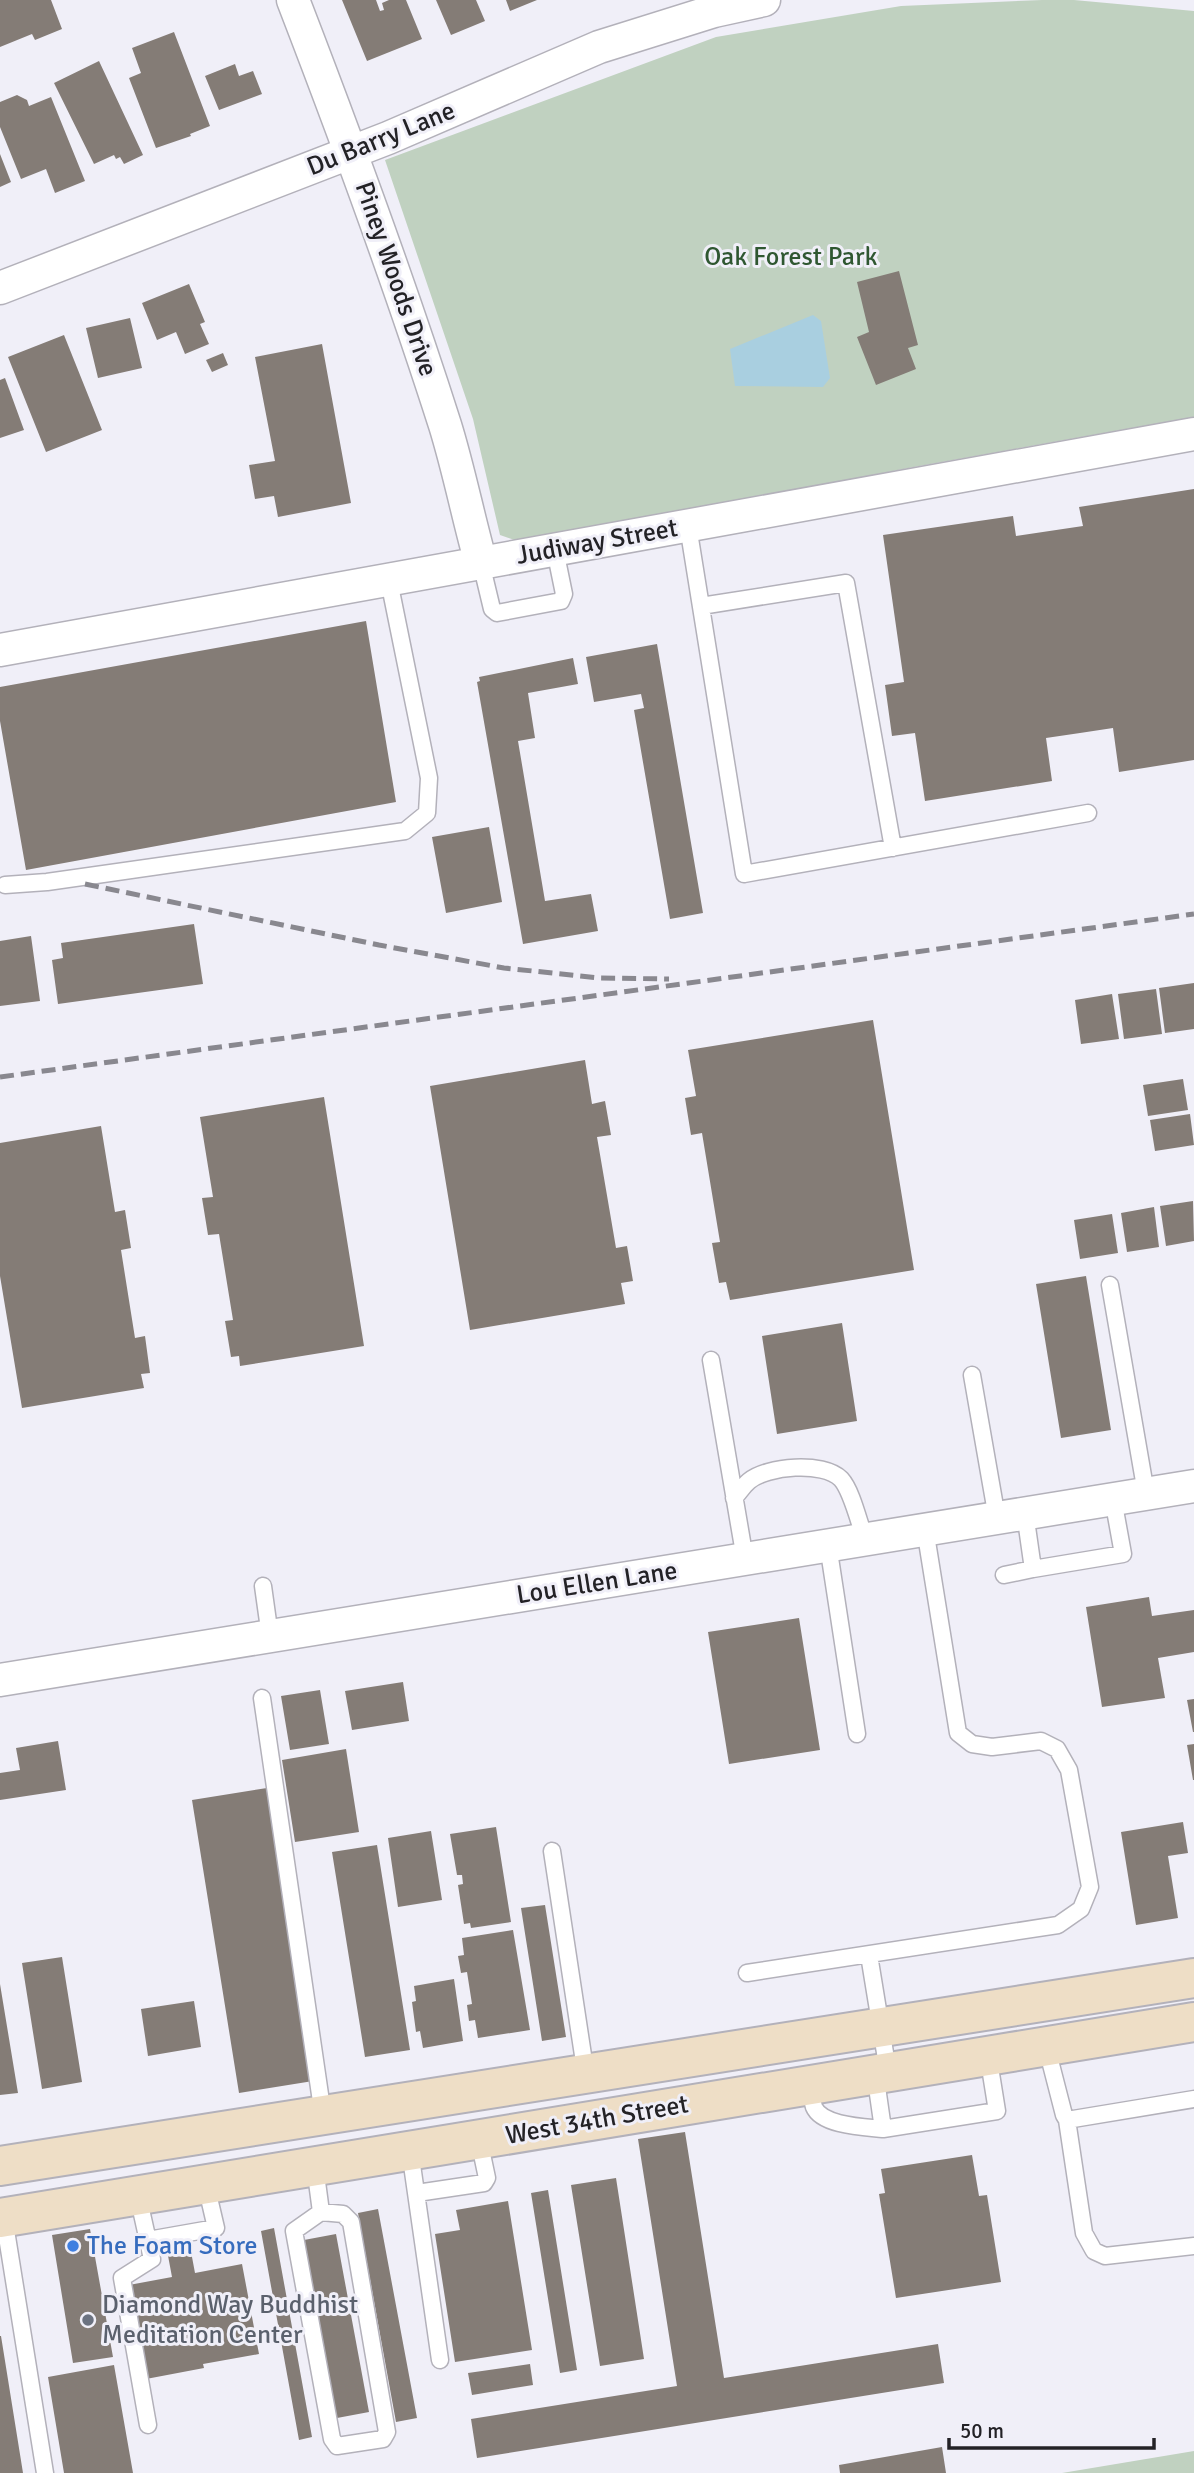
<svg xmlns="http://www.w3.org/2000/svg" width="1194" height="2473" font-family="Signika,sans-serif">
<rect width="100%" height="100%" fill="#f0eff8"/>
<!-- green -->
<path fill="#c0d1c0" d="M 1042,0 L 1074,0 L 1194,11 L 1194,417 L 914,467 L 520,542 L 500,535 L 473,419 L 385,160 L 716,37 L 901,6 Z
M 1194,2451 L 1194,2473 L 1062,2473 Z"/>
<!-- water -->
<path fill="#a9cfe0" d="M 813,315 L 821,321 L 830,378 L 823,387 L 735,386 L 730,349 Z"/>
<!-- building -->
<path fill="#847c76" d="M 0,0 L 51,0 L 62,29 L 35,40 L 32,34 L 0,47 Z
M 342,0 L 376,0 L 380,11 L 384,10 L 382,3 L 389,0 L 406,0 L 422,39 L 367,61 Z
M 436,0 L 476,0 L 485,21 L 451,35 Z
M 506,0 L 537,0 L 510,11 Z
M 174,32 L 210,126 L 190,134 L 191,136 L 156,148 L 129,78 L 141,73 L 132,48 Z
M 99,61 L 143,155 L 124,164 L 120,157 L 116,159 L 114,155 L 94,164 L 54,83 Z
M 235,64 L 239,76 L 253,71 L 262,94 L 219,110 L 205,76 Z
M 17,95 L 27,100 L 29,106 L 51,97 L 85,181 L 55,193 L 46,169 L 21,179 L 0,127 L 0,102 Z
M 0,154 L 11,182 L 0,187 Z
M 899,271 L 918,345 L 908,348 L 916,369 L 876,385 L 857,337 L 869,332 L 857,282 Z
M 189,284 L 205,322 L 200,324 L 209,344 L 185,354 L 176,332 L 157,340 L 142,303 Z
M 130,318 L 142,368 L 98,378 L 86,328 Z
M 64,335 L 102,430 L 46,452 L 8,357 Z
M 322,344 L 351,503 L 278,517 L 274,496 L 255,499 L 249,465 L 275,461 L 255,357 Z
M 223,353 L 228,365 L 212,372 L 206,360 Z
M 5,378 L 24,430 L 0,438 L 0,380 Z
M 1194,489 L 1194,760 L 1119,772 L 1113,728 L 1080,733 L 1046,738 L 1052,781 L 925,801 L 915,733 L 892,736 L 885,685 L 904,682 L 883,535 L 1013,516 L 1016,536 L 1083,526 L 1079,507 Z
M 366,621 L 396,802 L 26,870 L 0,721 L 0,687 Z
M 657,644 L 703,913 L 670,919 L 634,710 L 644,708 L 641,694 L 594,702 L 586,657 Z
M 573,658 L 578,684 L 528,693 L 535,738 L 518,741 L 545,901 L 591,894 L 598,931 L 523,944 L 477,682 L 480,681 L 479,677 Z
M 489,827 L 502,902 L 446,913 L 432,837 Z
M 194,924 L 203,984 L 58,1004 L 52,960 L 63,958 L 61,943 Z
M 31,936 L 40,1001 L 0,1006 L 0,941 Z
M 1194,983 L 1194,1029 L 1165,1033 L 1159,988 Z
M 1156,989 L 1162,1034 L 1124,1039 L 1118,994 Z
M 1112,994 L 1119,1039 L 1081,1044 L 1075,1000 Z
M 873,1020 L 914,1270 L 730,1300 L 726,1282 L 719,1283 L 712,1243 L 720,1242 L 702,1133 L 691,1135 L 685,1098 L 696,1096 L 688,1050 Z
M 585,1060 L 592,1104 L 605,1101 L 611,1135 L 597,1137 L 616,1248 L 627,1246 L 633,1281 L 621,1283 L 625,1304 L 470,1330 L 430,1086 Z
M 1183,1079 L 1188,1110 L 1148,1116 L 1143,1085 Z
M 324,1097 L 364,1346 L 240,1366 L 239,1356 L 231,1357 L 225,1321 L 233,1320 L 219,1234 L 208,1235 L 202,1198 L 213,1197 L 200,1117 Z
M 1190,1114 L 1194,1145 L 1155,1151 L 1150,1120 Z
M 101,1126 L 115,1212 L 125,1210 L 131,1248 L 121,1250 L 135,1338 L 145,1336 L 150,1373 L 141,1374 L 144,1388 L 22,1408 L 0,1276 L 0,1143 Z
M 1193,1201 L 1194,1241 L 1166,1246 L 1160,1206 Z
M 1154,1207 L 1159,1247 L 1127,1252 L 1121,1213 Z
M 1112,1214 L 1118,1253 L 1080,1259 L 1074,1220 Z
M 1086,1276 L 1111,1430 L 1061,1438 L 1036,1284 Z
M 842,1323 L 857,1421 L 777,1434 L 762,1336 Z
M 1149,1597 L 1152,1616 L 1194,1610 L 1194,1652 L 1158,1658 L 1165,1698 L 1102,1707 L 1086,1607 Z
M 799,1618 L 820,1750 L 729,1764 L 708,1632 Z
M 403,1682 L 409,1721 L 352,1730 L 345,1691 Z
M 320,1690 L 329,1744 L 290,1750 L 281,1696 Z
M 1194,1699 L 1194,1732 L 1193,1732 L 1187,1700 Z
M 58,1741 L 66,1790 L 0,1800 L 0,1773 L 20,1770 L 16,1748 Z
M 1194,1744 L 1194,1780 L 1193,1780 L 1187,1745 Z
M 346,1749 L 359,1832 L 295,1842 L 282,1760 Z
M 267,1788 L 313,2081 L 239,2093 L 192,1800 Z
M 1183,1822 L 1188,1853 L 1168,1856 L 1178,1918 L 1136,1925 L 1121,1832 Z
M 496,1827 L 511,1922 L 471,1928 L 470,1923 L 464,1924 L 458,1885 L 463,1884 L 462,1875 L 457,1875 L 450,1834 Z
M 431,1831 L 442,1900 L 398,1907 L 388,1838 Z
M 377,1845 L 410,2050 L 365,2057 L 332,1852 Z
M 545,1905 L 566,2037 L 542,2041 L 521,1908 Z
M 513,1930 L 530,2030 L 478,2038 L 475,2020 L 469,2021 L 467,2005 L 472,2004 L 467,1972 L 461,1973 L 458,1956 L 464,1955 L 462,1938 Z
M 62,1957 L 82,2082 L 42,2089 L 22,1963 Z
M 454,1979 L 463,2041 L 423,2048 L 420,2031 L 416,2032 L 412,2002 L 416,2001 L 414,1986 Z
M 0,1984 L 18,2093 L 0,2095 Z
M 194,2001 L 201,2047 L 148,2056 L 141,2009 Z
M 685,2132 L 724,2378 L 938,2344 L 944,2383 L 477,2458 L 471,2419 L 677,2386 L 638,2139 Z
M 972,2155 L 979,2196 L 987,2195 L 1001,2282 L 896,2298 L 879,2194 L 885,2193 L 881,2169 Z
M 616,2178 L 644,2359 L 600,2366 L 571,2185 Z
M 548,2190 L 577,2370 L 560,2373 L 531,2193 Z
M 508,2201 L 532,2350 L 455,2362 L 435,2234 L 460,2230 L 456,2210 Z
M 378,2209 L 417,2418 L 396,2422 L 358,2213 Z
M 274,2228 L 312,2437 L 299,2440 L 261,2231 Z
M 90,2229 L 113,2357 L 73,2363 L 52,2235 Z
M 336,2234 L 369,2412 L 337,2418 L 304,2240 Z
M 189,2241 L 195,2273 L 242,2264 L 259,2354 L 203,2364 L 204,2368 L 146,2379 L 129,2285 L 172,2277 L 166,2245 Z
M 0,2336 L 1,2336 L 23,2473 L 0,2473 Z
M 530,2364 L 533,2385 L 472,2395 L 468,2373 Z
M 114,2365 L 133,2473 L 64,2473 L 48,2377 Z
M 942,2447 L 946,2473 L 840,2473 L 839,2465 Z"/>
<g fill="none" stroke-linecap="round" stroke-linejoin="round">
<!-- service casing -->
<g stroke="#b3b1ba" stroke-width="19">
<path id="service" d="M 688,526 L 744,874 L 1088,813
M 481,563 L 492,609 L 497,613 L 561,601 L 564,594 L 555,550
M 701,606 L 846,583 L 893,848
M 5,885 L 47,882 L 405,831 L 427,813 L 429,778 L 389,581
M 1110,1285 L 1146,1493
M 711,1360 L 745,1559
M 972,1375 L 997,1518
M 734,1498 C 739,1493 743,1486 749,1481 C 767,1466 823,1461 841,1479 C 852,1491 859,1523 865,1539
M 1025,1513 L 1033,1569 L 1123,1554 L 1113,1499
M 828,1545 L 857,1734
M 1004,1575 L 1033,1569
M 263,1586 L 270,1636
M 262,1698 L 323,2115
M 552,1851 L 586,2075
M 869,1955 L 888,2071
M 747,1973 L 1058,1925 L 1081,1909 L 1090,1887 L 1069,1770 L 1057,1749 L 1041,1741 L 992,1747 L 972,1744 L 958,1733 L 925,1529
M 1046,2045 L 1064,2115 L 1067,2120 L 1084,2233 L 1094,2251 L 1105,2256 L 1194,2246
M 875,2073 L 883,2129 L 997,2111 L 988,2055
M 809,2084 C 811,2091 812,2100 814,2107 C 822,2126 865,2127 883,2129
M 1067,2120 L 1194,2099
M 410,2151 L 440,2360
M 315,2167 L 321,2212
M 417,2193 L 484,2183 L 487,2178 L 479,2140
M 138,2196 L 152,2259 L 122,2278 L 148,2425
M 321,2212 L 343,2214 L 351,2222 L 387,2432 L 383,2439 L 337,2446 L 332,2439 L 294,2231 Z
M 4,2218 L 45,2473
M 148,2240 L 216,2228 L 206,2185"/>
</g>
<!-- minor casing -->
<g stroke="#b3b1ba" stroke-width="35">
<path id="minor" d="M 293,0 C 347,140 399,281 445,425 C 459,470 468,517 481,563
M 0,288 L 388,138 L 599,47 L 714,11 L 764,0
M 0,650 L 1194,434
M 0,1680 L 1194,1486"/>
</g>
<!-- secondary casing -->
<g stroke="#b3b1ba" stroke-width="42">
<path id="secondary" d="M 0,2166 L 1194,1978
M 0,2218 L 1194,2022"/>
</g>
<!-- service -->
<use href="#service" stroke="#fff" stroke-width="16"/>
<!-- minor -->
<use href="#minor" stroke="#fff" stroke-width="32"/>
<!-- secondary -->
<use href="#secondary" stroke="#eedec6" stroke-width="38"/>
<!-- rail -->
<path stroke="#89888f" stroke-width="5" stroke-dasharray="14 7" stroke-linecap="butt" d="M 85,884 L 379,945 L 504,968 L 600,978 L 669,979
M 0,1077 L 1194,914"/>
</g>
<!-- markers -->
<circle fill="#3f7fe0" stroke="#f0eff8" stroke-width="2.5" cx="73" cy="2246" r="7"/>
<circle fill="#6b7280" stroke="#f0eff8" stroke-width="2.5" cx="88" cy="2320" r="7"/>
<g text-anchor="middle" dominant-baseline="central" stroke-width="6" stroke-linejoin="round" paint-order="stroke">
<!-- street labels -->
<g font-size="26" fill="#232226" stroke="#f0eff8">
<text transform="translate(381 139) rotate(-22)">Du Barry Lane</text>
<text transform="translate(396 279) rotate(71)">Piney Woods Drive</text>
<text transform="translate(597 542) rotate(-10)">Judiway Street</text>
<text transform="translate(597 1583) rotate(-9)">Lou Ellen Lane</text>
<text transform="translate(597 2120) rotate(-10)">West 34th Street</text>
</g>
<!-- park labels -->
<g font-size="26" fill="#2f5731" stroke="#f0eff8">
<text x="791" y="257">Oak Forest Park</text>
</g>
<!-- shop labels -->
<g font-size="26" fill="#366cbe" stroke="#f0eff8" text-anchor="start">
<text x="87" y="2246">The Foam Store</text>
</g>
<!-- worship labels -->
<g font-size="26" fill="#5b616d" stroke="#f0eff8" text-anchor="start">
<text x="102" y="2305">Diamond Way Buddhist<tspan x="102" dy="30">Meditation Center</tspan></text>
</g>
</g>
<!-- scale -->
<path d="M949 2438v10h205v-10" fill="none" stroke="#232226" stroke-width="3.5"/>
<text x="960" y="2438" font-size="21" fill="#232226" stroke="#f0eff8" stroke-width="5" paint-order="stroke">50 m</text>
</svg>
